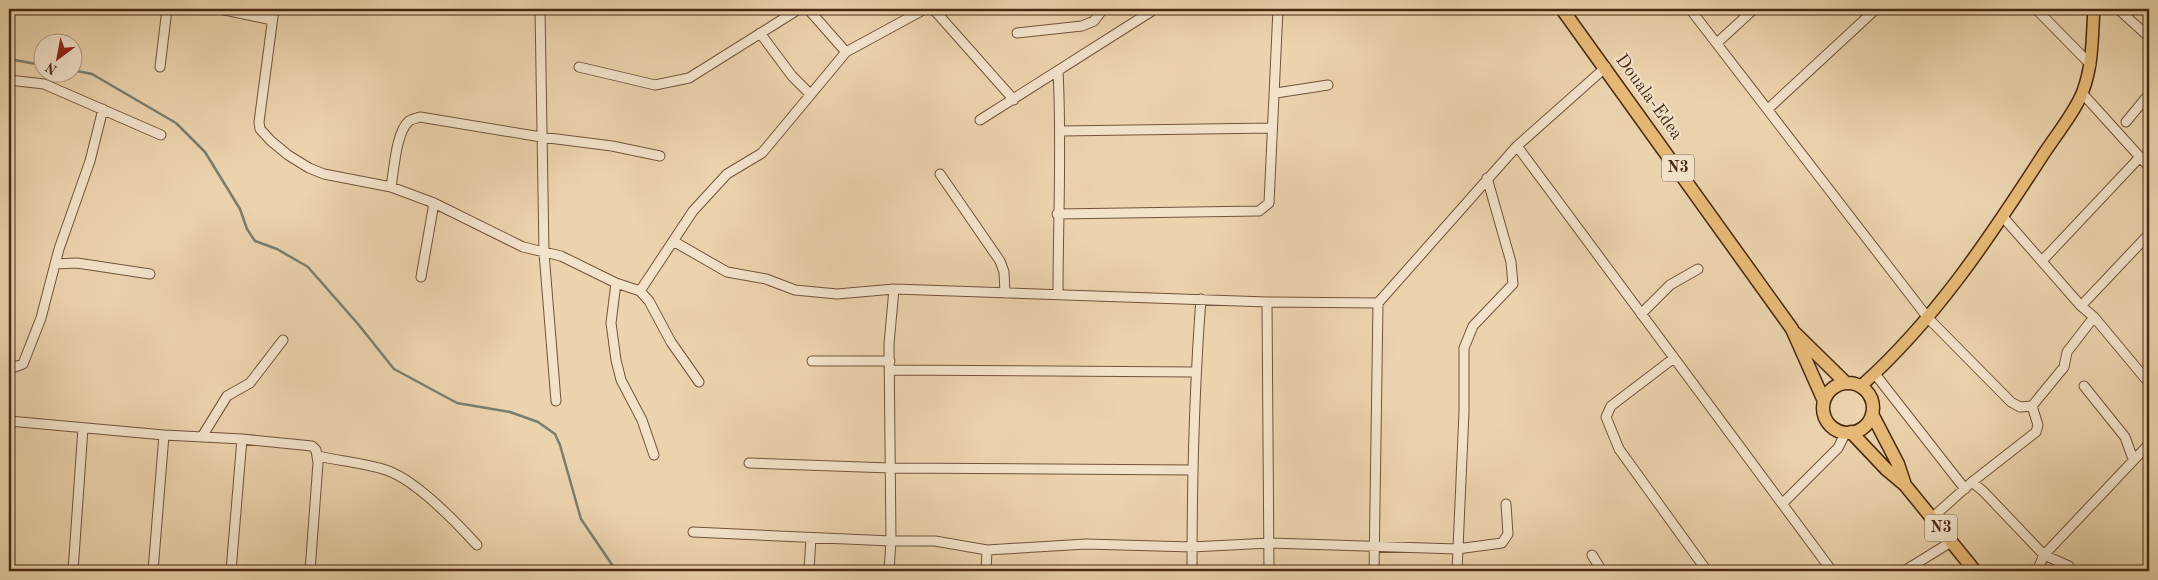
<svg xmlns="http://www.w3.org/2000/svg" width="2158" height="580" font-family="'Old Standard TT',serif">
<rect width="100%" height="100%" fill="#ebd3ad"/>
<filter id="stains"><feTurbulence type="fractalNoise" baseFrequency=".004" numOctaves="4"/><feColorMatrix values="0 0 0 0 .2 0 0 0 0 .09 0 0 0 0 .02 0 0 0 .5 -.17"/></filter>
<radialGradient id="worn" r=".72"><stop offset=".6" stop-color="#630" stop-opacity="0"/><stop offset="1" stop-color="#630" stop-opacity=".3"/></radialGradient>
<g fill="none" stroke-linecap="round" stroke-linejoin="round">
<!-- stream -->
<path stroke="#787e70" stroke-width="2.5" d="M 9,59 L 42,65
M 72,70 L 92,74 L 176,123 L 205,152 L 240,209 L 247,229 L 255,241 L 277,249 L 308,267 L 358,324 L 394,369 L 457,403 L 510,412 L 538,422 L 555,434 L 560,445 L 581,519 L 615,569 L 621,571"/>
<!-- minor casing -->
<g stroke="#725339" stroke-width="11">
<path id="minor" d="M 220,9 L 272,20
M 274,9 L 259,122 L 260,129 L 271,141 L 288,155 L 309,168 L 324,174 L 391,187 L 434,203 L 523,247 L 561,256 L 616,283 L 640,291 L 649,301 L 671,342 L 699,382
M 540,9 L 544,253 L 556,401
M 808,9 L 846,52
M 931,9 L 936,12 L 1014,100
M 1690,9 L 1928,318 L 2011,402 L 2020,407 L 2032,406 L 2064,367 L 2067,352 L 2094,317
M 2036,9 L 2091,65
M 2118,9 L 2149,37
M 760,33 L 792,76 L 810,94
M 1017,33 L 1082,26 L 1094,21 L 1103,9
M 1718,42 L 1754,9
M 160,67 L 167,9
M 579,67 L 655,85 L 689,78 L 799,9
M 9,80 L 44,84 L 161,135
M 1276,93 L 1328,85
M 2082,93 L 2149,167
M 1768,109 L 1876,9
M 980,120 L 1155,9
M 2126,122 L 2149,94
M 1061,131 L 1272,128
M 1517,146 L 1832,571
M 940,174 L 1000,261 L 1004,272 L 1005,293
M 391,187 C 394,170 396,132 409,121 C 412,119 417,118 420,117 L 541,137 L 612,146 L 660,156
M 1057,214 L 1259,211 L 1269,203 L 1278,9
M 2003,217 L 2081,306 L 2094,317 L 2149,383
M 673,241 L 727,272 L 766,279 L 795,290 L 837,294 L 894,289 L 1267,302 L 1378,303
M 2042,261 L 2140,157
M 55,264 L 77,263 L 150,274
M 421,277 L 434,203
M 616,283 L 611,323 L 616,360 L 621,380 L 642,420 L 654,455
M 640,291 L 693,211 L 727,174 L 762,153 L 846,52 L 925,9
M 1058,294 C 1058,220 1062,146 1058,71
M 1267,302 L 1269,571
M 2081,306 L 2149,234
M 1641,314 L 1670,285 L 1698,269
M 1674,358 L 1611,406 L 1606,417 L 1619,449 L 1707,571
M 812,361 L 890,361
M 9,369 L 23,364 L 41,318 L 59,249 L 90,161 L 103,109
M 890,370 L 1195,372
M 1875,374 L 1965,489
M 2084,386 L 2125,437 L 2133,459
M 9,421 L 164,435 L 242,439 L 312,446 L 316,450 L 318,463 L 310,571
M 203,435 L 227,396 L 250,383 L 283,340
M 318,456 C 340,461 364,463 386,470 C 416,480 456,522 477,545
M 749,463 L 890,468 L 1192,470
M 1972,482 L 2036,432 L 2038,425 L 2032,406
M 1783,503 L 1838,448 L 1846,432
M 1933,517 L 1972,482 L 1983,491 L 2044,555 L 2069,566 L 2072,571
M 693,532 L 891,541 L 935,541 L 987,550 L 1086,544 L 1192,547 L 1270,543 L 1457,549 L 1502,543 L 1508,534 L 1506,504
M 1592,555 L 1602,571
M 73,571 L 83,428
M 153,571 L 164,435
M 231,571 L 242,439
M 809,571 L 811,538
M 889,571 L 891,541 L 889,344 L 894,289
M 986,571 L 987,550
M 1192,571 C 1192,480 1194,390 1201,299
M 1374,571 L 1378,303 L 1517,146 L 1606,67
M 1457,571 L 1464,412 L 1464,348 L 1473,326 L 1513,284 L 1511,262 L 1487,178
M 1904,571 L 1951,542
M 2037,571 L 2044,555 L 2149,444"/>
</g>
<!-- major casing -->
<g stroke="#492812" stroke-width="14">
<path id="major" d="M 1861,386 C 1934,321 1988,240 2041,158 C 2053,139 2076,111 2083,91 C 2093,64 2092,37 2094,9"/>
</g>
<!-- highway casing -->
<g stroke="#492812" stroke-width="15">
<path id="highway" d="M 1562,9 L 1792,329 L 1824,401
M 1795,333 L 1846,383
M1823 408a25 25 0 1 1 50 0a25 25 0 1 1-50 0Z
M 1872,414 L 1898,464 L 1905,485
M 1851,432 L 1886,469 L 1905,485 L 1975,571"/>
</g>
<!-- minor -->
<use href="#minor" stroke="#f2e2ca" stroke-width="9"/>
<!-- major -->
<use href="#major" stroke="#e6ba76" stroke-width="11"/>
<!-- highway -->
<use href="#highway" stroke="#e6ba76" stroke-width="12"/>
</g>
<g text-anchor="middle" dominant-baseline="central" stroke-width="4.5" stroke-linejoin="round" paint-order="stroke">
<!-- shield labels -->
<g fill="#f2e2ca" stroke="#7c6049" stroke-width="1">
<rect x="1662" y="154.5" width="32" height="27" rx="4"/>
<rect x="1925" y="514.5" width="32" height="27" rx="4"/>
</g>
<g font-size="16" font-weight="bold" fill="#492812">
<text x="1678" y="168">N3</text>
<text x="1941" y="528">N3</text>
</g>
<!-- street labels -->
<g font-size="18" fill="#492812" stroke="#f2e2ca">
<text transform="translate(1649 97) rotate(54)">Douala-Edea</text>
</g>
</g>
<!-- margin -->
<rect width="2158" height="580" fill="none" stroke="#ebd3ad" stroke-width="30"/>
<rect x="10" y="10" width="2138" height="560" fill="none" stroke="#492812" stroke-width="2.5"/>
<rect x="15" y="15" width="2128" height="550" fill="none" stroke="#492812"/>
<!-- north arrow -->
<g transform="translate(58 58) rotate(212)"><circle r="24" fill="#f2e2ca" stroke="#ae9880"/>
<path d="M0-4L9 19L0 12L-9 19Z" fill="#8f2418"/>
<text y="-8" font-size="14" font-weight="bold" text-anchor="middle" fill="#492812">N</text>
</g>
<rect width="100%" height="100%" filter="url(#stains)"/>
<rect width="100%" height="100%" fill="url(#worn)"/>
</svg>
